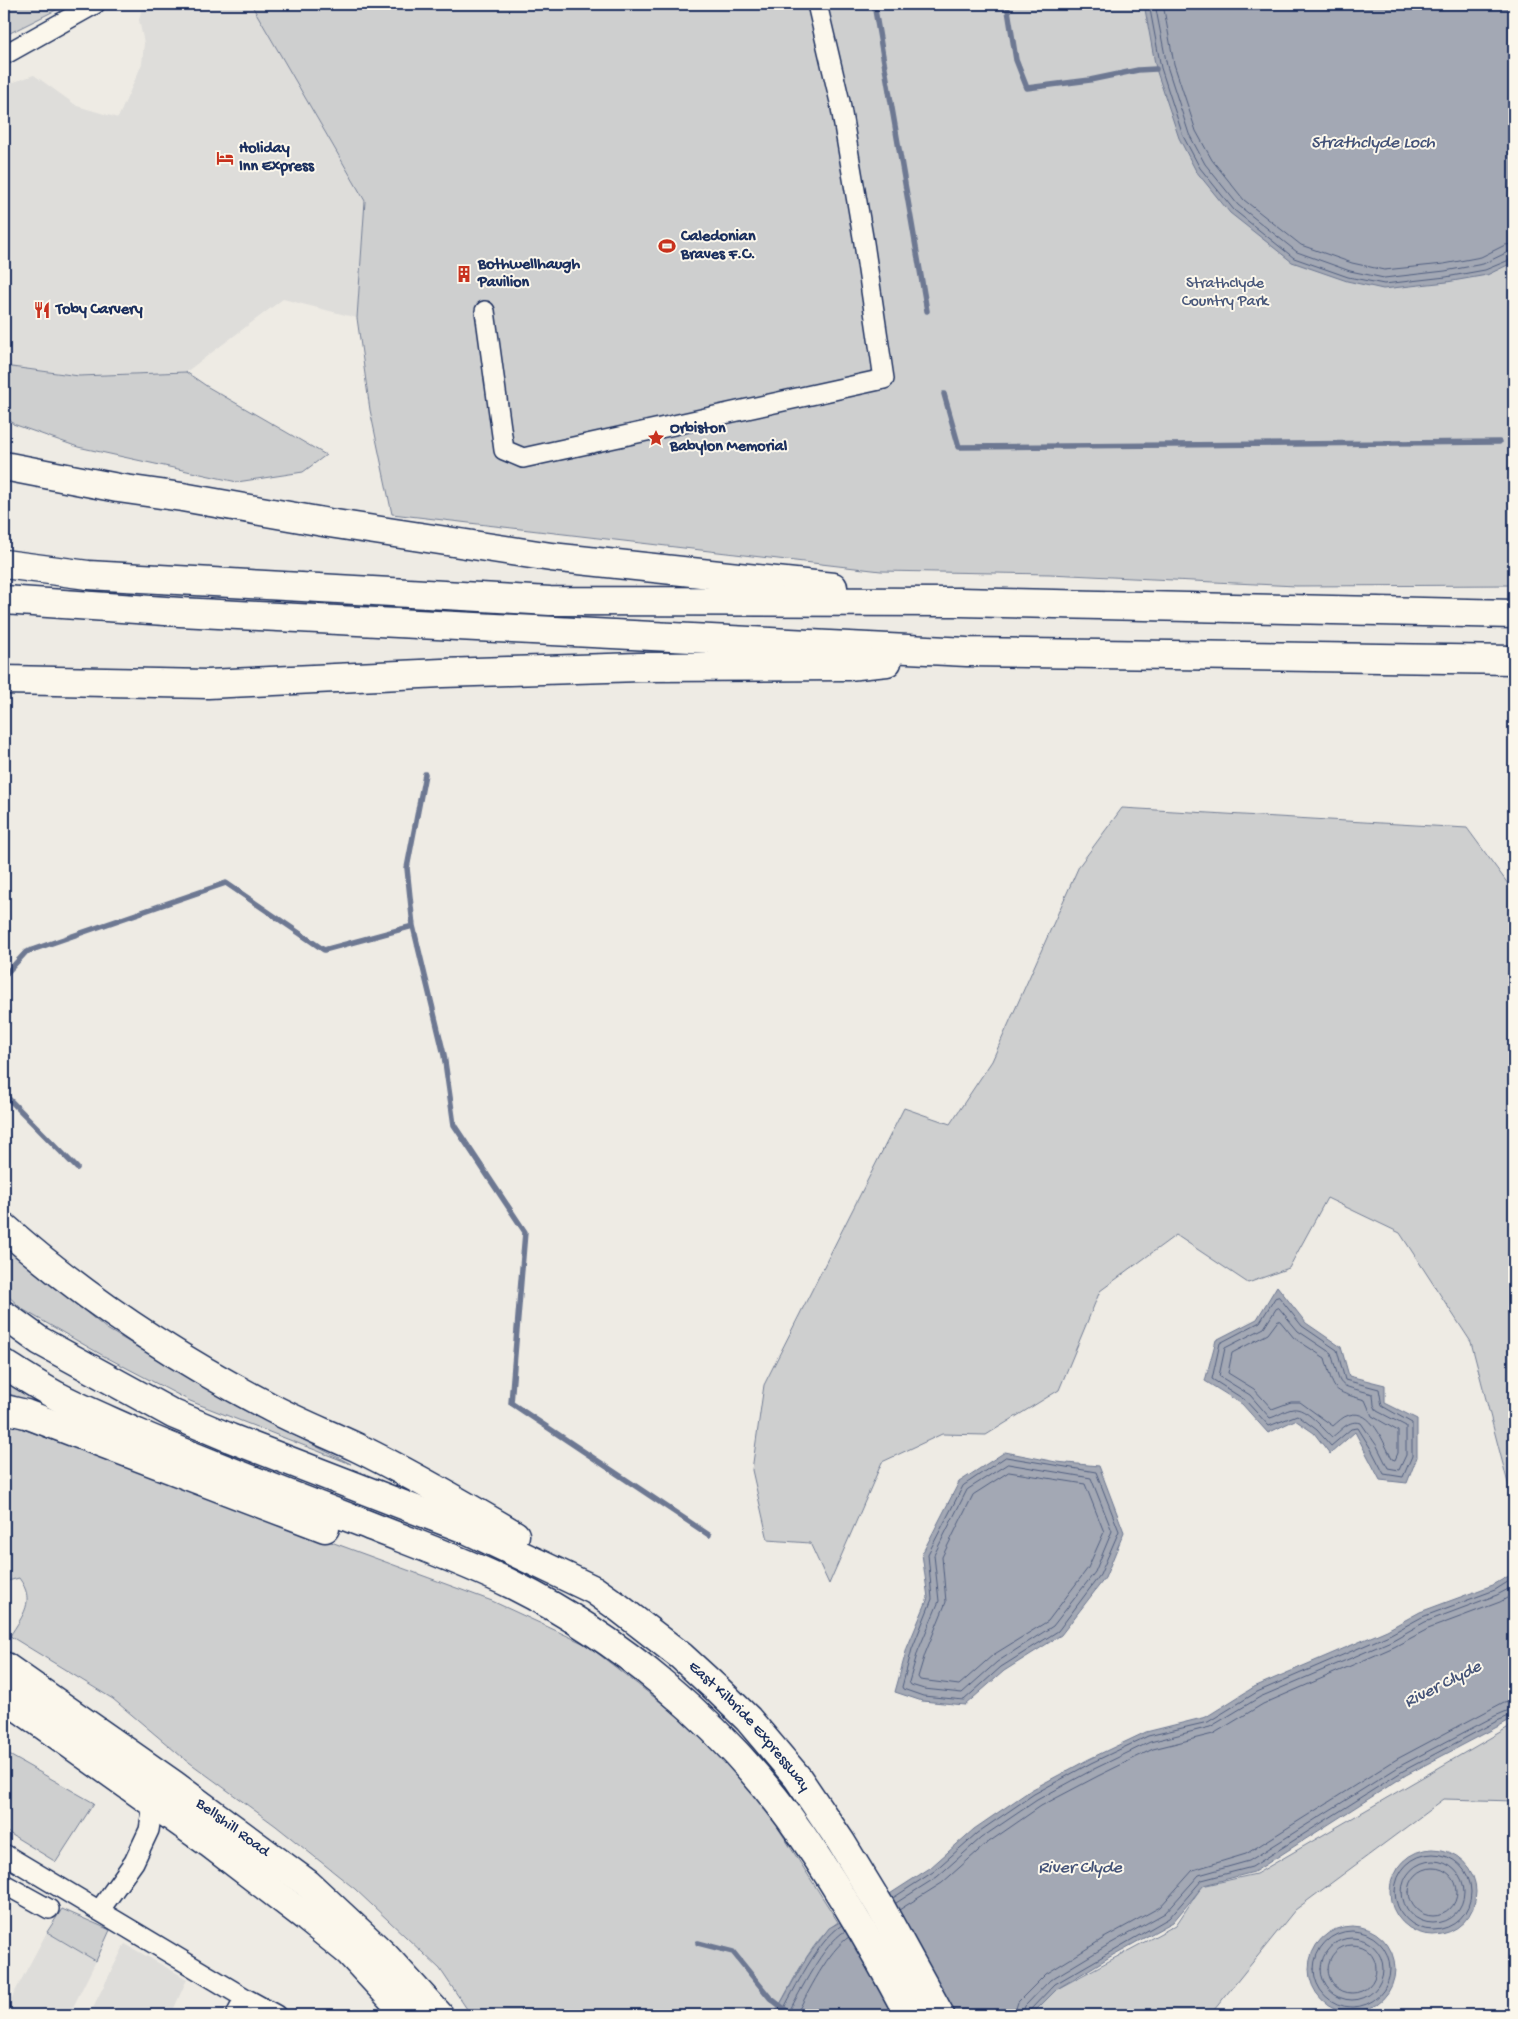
<svg xmlns="http://www.w3.org/2000/svg" width="1518" height="2019" font-family="'Gochi Hand',sans-serif">
<rect width="100%" height="100%" fill="#eeebe4"/>
<filter id="ink" filterUnits="userSpaceOnUse"><feTurbulence type="fractalNoise" baseFrequency=".02" numOctaves="2"/><feDisplacementMap in="SourceGraphic" scale="10" xChannelSelector="R" yChannelSelector="G"/><feConvolveMatrix kernelMatrix="1 2 1 2 8 2 1 2 1" color-interpolation-filters="sRGB"/></filter>
<g filter="url(#ink)">
<!-- built -->
<path fill="#deddda" d="M 152,4 L 251,4 L 365,201 L 357,318 L 283,299 L 186,372 L 79,376 L 4,366 L 4,88 L 14,82 L 34,75 L 77,106 L 118,118 L 142,64 L 144,43 L 139,20 L 142,7 Z
M 47,1932 L 96,1961 L 69,2015 L 4,2015 L 4,2012 Z
M 125,1944 L 187,1979 L 171,2015 L 89,2015 Z"/>
<!-- green -->
<path fill="#cecfcf" stroke="#747f96" d="M 4,4 L 68,4 L 4,36 Z
M 251,4 L 1514,4 L 1514,585 L 1296,586 L 1050,574 L 881,571 L 392,514 L 370,410 L 357,318 L 365,201 Z
M 4,366 L 79,376 L 186,372 L 208,387 L 326,455 L 303,472 L 237,482 L 78,447 L 13,424 L 4,411 Z
M 1122,808 L 1467,828 L 1514,892 L 1514,1497 L 1510,1491 L 1471,1342 L 1400,1233 L 1327,1198 L 1289,1268 L 1248,1283 L 1176,1235 L 1100,1291 L 1059,1390 L 986,1435 L 942,1434 L 882,1462 L 829,1584 L 810,1543 L 768,1540 L 752,1470 L 764,1385 L 904,1108 L 950,1124 L 992,1061 L 1079,866 Z
M 4,1246 L 107,1329 L 236,1406 L 351,1464 L 190,1401 L 102,1355 L 22,1309 L 4,1292 Z
M 4,1380 L 42,1403 L 40,1405 L 4,1392 Z
M 4,1422 L 492,1601 L 587,1645 L 677,1715 L 723,1759 L 768,1812 L 838,1922 C 810,1941 791,1986 774,2015 L 471,2015 L 440,1969 L 355,1889 L 276,1826 L 182,1757 L 113,1699 L 10,1636 C 23,1615 36,1601 19,1578 L 4,1582 Z
M 1514,1724 L 1514,1801 L 1444,1799 L 1295,1910 L 1210,2015 L 1031,2015 L 1057,1989 L 1176,1925 L 1202,1886 L 1256,1874 Z
M 4,1752 L 94,1803 L 56,1862 L 4,1830 Z
M 62,1909 L 110,1930 L 96,1961 L 47,1932 Z"/>
<!-- water -->
<path fill="#a3a8b4" stroke="#6d7892" d="M 1144,4 L 1514,4 L 1514,262 L 1487,275 L 1447,282 L 1383,289 L 1347,281 L 1292,262 L 1230,213 L 1196,171 L 1179,138 L 1156,69 Z
M 1277,1286 L 1306,1323 L 1341,1347 L 1349,1376 L 1385,1385 L 1385,1403 L 1417,1419 L 1417,1457 L 1407,1483 L 1380,1480 L 1355,1432 L 1330,1454 L 1314,1433 L 1295,1420 L 1268,1433 L 1242,1404 L 1205,1381 L 1216,1340 L 1257,1319 Z
M 1005,1452 L 1056,1462 L 1099,1466 L 1124,1532 L 1105,1578 L 1061,1635 L 1004,1671 L 965,1705 L 922,1701 L 895,1692 L 907,1648 L 928,1598 L 922,1554 L 959,1482 Z
M 1514,1573 L 1514,1718 L 1406,1775 L 1254,1872 L 1204,1885 L 1173,1922 L 1113,1955 L 1057,1989 L 1031,2015 L 774,2015 L 807,1957 L 829,1928 L 882,1899 L 930,1868 L 974,1829 L 1031,1790 L 1089,1759 L 1146,1732 L 1206,1717 L 1254,1687 L 1387,1630 L 1420,1612 L 1493,1585 Z
M1390 1892a43 43 0 1 1 86 0a43 43 0 1 1-86 0Z
M1309 1969a43 43 0 1 1 86 0a43 43 0 1 1-86 0Z"/>
<g fill="none" stroke-linecap="round" stroke-linejoin="round">
<!-- shore -->
<path stroke="#515f80" stroke-width="1" d="M 1149,4 L 1161,68 L 1183,136 L 1200,168 L 1234,210 L 1294,258 L 1348,277 L 1384,284 L 1446,277 L 1485,270 L 1514,258
M 1155,4 L 1167,66 L 1189,134 L 1205,164 L 1238,205 L 1297,252 L 1350,271 L 1384,278 L 1445,271 L 1483,264 L 1508,252 L 1514,251
M 1163,4 L 1174,64 L 1196,131 L 1212,160 L 1244,200 L 1301,245 L 1352,263 L 1384,270 L 1444,264 L 1481,257 L 1505,245 L 1514,244
M 1279,1297 L 1302,1326 L 1337,1350 L 1345,1380 L 1379,1389 L 1382,1406 L 1412,1423 L 1412,1456 L 1403,1477 L 1384,1474 L 1371,1449 L 1358,1428 L 1351,1429 L 1331,1446 L 1317,1430 L 1297,1415 L 1269,1426 L 1245,1400 L 1212,1379 L 1220,1343 L 1260,1322 L 1275,1298 Z
M 1279,1308 L 1298,1331 L 1331,1353 C 1343,1391 1334,1383 1373,1394 L 1374,1405 L 1377,1411 L 1406,1426 L 1406,1455 L 1399,1470 L 1388,1468 L 1377,1446 L 1361,1423 C 1348,1419 1341,1431 1332,1437 C 1323,1429 1306,1407 1293,1409 C 1285,1410 1278,1416 1270,1418 L 1250,1395 L 1219,1376 L 1225,1348 L 1264,1328 L 1276,1309 Z
M 1280,1321 L 1294,1338 L 1325,1358 C 1335,1392 1330,1390 1365,1400 L 1372,1416 L 1398,1431 L 1398,1453 L 1395,1460 L 1392,1459 C 1384,1444 1372,1408 1349,1415 C 1342,1417 1338,1422 1333,1426 L 1300,1402 L 1291,1402 L 1272,1409 L 1254,1389 L 1228,1373 L 1232,1353 L 1268,1334 L 1277,1322 Z
M 1006,1457 L 1096,1472 L 1119,1531 L 1100,1575 L 1058,1631 L 1001,1667 L 964,1700 L 923,1696 L 903,1689 L 902,1687 L 912,1649 L 932,1599 L 928,1554 L 963,1486 Z
M 1008,1464 L 1091,1478 L 1112,1531 L 1095,1572 L 1053,1626 L 997,1662 L 962,1693 L 924,1689 L 911,1685 L 909,1682 L 918,1651 L 939,1601 L 934,1555 L 967,1490 Z
M 1009,1472 L 1085,1484 L 1104,1532 L 1088,1568 L 1048,1621 L 993,1655 L 959,1685 L 920,1680 L 918,1677 L 925,1654 L 946,1602 L 942,1557 L 973,1495 Z
M1395 1892a38 38 0 1 1 76 0a38 38 0 1 1-76 0Z
M1402 1892a31 31 0 1 1 62 0a31 31 0 1 1-62 0Z
M1409 1892a24 24 0 1 1 48 0a24 24 0 1 1-48 0Z
M 893,1898 L 933,1872 L 977,1833 L 1034,1794 L 1091,1763 L 1148,1736 L 1208,1722 L 1257,1692 L 1389,1635 L 1422,1617 L 1495,1590 L 1514,1578
M 896,1903 L 937,1877 L 981,1838 L 1037,1800 L 1094,1769 L 1150,1742 L 1210,1727 L 1260,1697 L 1391,1641 L 1425,1622 L 1497,1595 L 1514,1586
M 899,1910 L 942,1883 L 986,1844 L 1041,1806 L 1098,1776 L 1153,1749 L 1213,1734 L 1263,1704 L 1394,1647 L 1428,1629 L 1500,1602 L 1514,1594
M1314 1969a38 38 0 1 1 76 0a38 38 0 1 1-76 0Z
M1321 1969a31 31 0 1 1 62 0a31 31 0 1 1-62 0Z
M1328 1969a24 24 0 1 1 48 0a24 24 0 1 1-48 0Z
M 780,2015 C 795,1989 817,1941 842,1925
M 787,2015 C 801,1991 822,1945 845,1931
M 796,2015 C 808,1993 828,1950 849,1937
M 1014,2015 L 1018,2002 L 1046,1974 L 1104,1938 L 1160,1907 L 1193,1870 L 1246,1854 L 1397,1759 L 1504,1702 L 1514,1700
M 1022,2015 L 1025,2006 L 1050,1980 L 1108,1945 L 1165,1913 L 1199,1875 L 1249,1861 L 1400,1766 L 1495,1716 L 1514,1708
M 1028,2015 L 1030,2010 L 1055,1984 L 1169,1918 L 1202,1880 L 1252,1867 L 1403,1771 L 1497,1721 L 1514,1714"/>
<!-- stream -->
<path stroke="#6d7892" stroke-width="5.5" d="M 874,4 L 927,311
M 1007,4 L 1016,60 L 1027,88 L 1090,80 L 1138,70 L 1156,69
M 944,394 L 959,447 L 1499,442
M 425,774 L 407,868 L 413,926 L 444,1055 L 454,1125 L 525,1232 L 511,1403 L 709,1535
M 4,976 L 26,952 L 226,883 L 324,950 L 413,926
M 4,1090 L 8,1098 L 77,1168
M 698,1943 L 733,1952 L 770,1998 L 792,2015"/>
<!-- street casing -->
<g stroke="#1b2f5e" stroke-width="22">
<path id="street" d="M 4,55 L 95,4
M 485,311 L 504,450 L 523,458 L 884,379 L 864,243 L 840,102 L 817,4
M 4,1854 L 245,1998 L 276,2015
M 4,1884 L 49,1909
M 99,1911 L 134,1862 L 149,1830 L 153,1805
M 236,2015 L 245,1998"/>
</g>
<!-- highway casing -->
<g stroke="#1b2f5e" stroke-width="31">
<g id="highway">
<path d="M 4,466 L 118,488 L 182,497 L 329,523 L 551,557 L 833,587"/>
<path d="M 4,564 L 88,575 L 550,601 L 960,602 L 1514,614"/>
<path d="M 4,600 L 180,612 L 967,652 L 1514,660"/>
<path d="M 4,680 L 208,684 L 442,673 L 640,667 L 848,666 L 887,662"/>
<path d="M 4,1227 C 83,1297 172,1356 266,1405 C 295,1421 326,1433 356,1447 C 410,1473 463,1504 515,1535"/>
<path id="s1" d="M 4,1315 L 40,1341 L 173,1414 L 230,1438 L 468,1530 L 594,1590 L 618,1607 L 681,1656 L 717,1689 L 748,1719 L 797,1777 L 841,1842 L 880,1906 L 940,2015"/>
<path d="M 4,1364 C 22,1375 40,1387 59,1397 C 84,1410 111,1421 137,1433 C 212,1465 287,1494 363,1523 C 413,1543 464,1561 513,1585 C 619,1638 719,1722 789,1817 C 835,1880 873,1947 909,2015"/>
<path d="M 4,1409 L 26,1414 L 325,1528"/>
<path id="s2" d="M 4,1666 L 174,1785 L 308,1884 L 384,1955 L 439,2015"/>
<path d="M 4,1697 L 209,1843 L 307,1918 L 349,1952 L 407,2015"/>
</g>
</g>
<!-- street -->
<use href="#street" stroke="#fbf7ec" stroke-width="19"/>
<!-- highway -->
<use href="#highway" stroke="#fbf7ec" stroke-width="28"/>
</g>
</g>
<!-- icons -->
<defs>
<g id="hotel-bare" transform="scale(1.35)"><path d="M-6-4.5h1.5V1H6V5H4.5V3h-9V5H-6ZM-4 0a1.8 1.8 0 1 1 3.6 0ZM.5 0V-2.5h3Q6-2.5 6 0Z" fill="#c8321e" stroke="#fbf7ec" stroke-width="2.5" paint-order="stroke"/></g>
<g id="stadium-bare" transform="scale(1.35)"><path d="M0-5a6.5 5 0 1 0 0 10a6.5 5 0 1 0 0-10ZM-3.5-1.8h7v3.6h-7Z" fill="#c8321e" stroke="#fbf7ec" stroke-width="2.5" paint-order="stroke"/></g>
<g id="building-bare" transform="scale(1.35)"><path d="M-4-6H4V6H1V3H-1V6H-4ZM-2.5-4.3h1.7v1.8h-1.7ZM.8-4.3h1.7v1.8H.8ZM-2.5-1h1.7V.8h-1.7ZM.8-1h1.7V.8H.8Z" fill="#c8321e" stroke="#fbf7ec" stroke-width="2.5" paint-order="stroke"/></g>
<g id="restaurant-bare" transform="scale(1.35)"><path d="M-5-6h1v4h1v-4h1v4h1v-4h1v5L-1.5 .5V6h-2V.5L-5-1ZM5-6V6H3V1.5H1.5Q1.5-4 5-6Z" fill="#c8321e" stroke="#fbf7ec" stroke-width="2.5" paint-order="stroke"/></g>
<g id="sight-bare" transform="scale(1.35)"><path d="M0-6L1.8-2.2L6-1.7L2.9 1.2L3.7 5.4L0 3.3L-3.7 5.4L-2.9 1.2L-6-1.7L-1.8-2.2Z" fill="#c8321e" stroke="#fbf7ec" stroke-width="2.5" paint-order="stroke"/></g>
</defs>
<g fill-rule="evenodd">
<use href="#hotel-bare" x="225" y="158"/>
<use href="#stadium-bare" x="667" y="246"/>
<use href="#building-bare" x="464" y="274"/>
<use href="#restaurant-bare" x="42" y="310"/>
<use href="#sight-bare" x="656" y="438"/>
</g>
<g text-anchor="middle" dominant-baseline="central" stroke-width="4" stroke-linejoin="round" paint-order="stroke">
<!-- poi labels -->
<g font-size="16" font-weight="bold" fill="#1b2f5e" stroke="#fbf7ec" text-anchor="start">
<text x="239" y="149">Holiday<tspan x="239" dy="18">Inn Express</tspan></text>
<text x="681" y="237">Caledonian<tspan x="681" dy="18">Braves F.C.</tspan></text>
<text x="478" y="265">Bothwellhaugh<tspan x="478" dy="18">Pavilion</tspan></text>
<text x="56" y="310">Toby Carvery</text>
<text x="670" y="429">Orbiston<tspan x="670" dy="18">Babylon Memorial</tspan></text>
</g>
<!-- park labels -->
<g font-size="16" fill="#48577a" stroke="#fbf7ec">
<text x="1225" y="284">Strathclyde<tspan x="1225" dy="18">Country Park</tspan></text>
</g>
<!-- street labels -->
<g font-size="16" fill="#1b2f5e" stroke="#fbf7ec">
<text stroke="none"><textPath href="#s1" startOffset="860">East Kilbride Expressway</textPath></text>
<text stroke="none"><textPath href="#s2" startOffset="280">Bellshill Road</textPath></text>
</g>
<!-- water labels -->
<g font-size="18" font-style="italic" fill="#445378" stroke="#fbf7ec">
<text x="1373" y="143">Strathclyde Loch</text>
<text transform="translate(1443 1685) rotate(-27)">River Clyde</text>
<text x="1080" y="1868">River Clyde</text>
</g>
</g>
<!-- margin -->
<rect width="1518" height="2019" fill="none" stroke="#fbf7ec" stroke-width="20"/>
<rect x="10" y="10" width="1498" height="1999" fill="none" stroke="#1b2f5e" stroke-width="2" filter="url(#ink)"/>
</svg>
